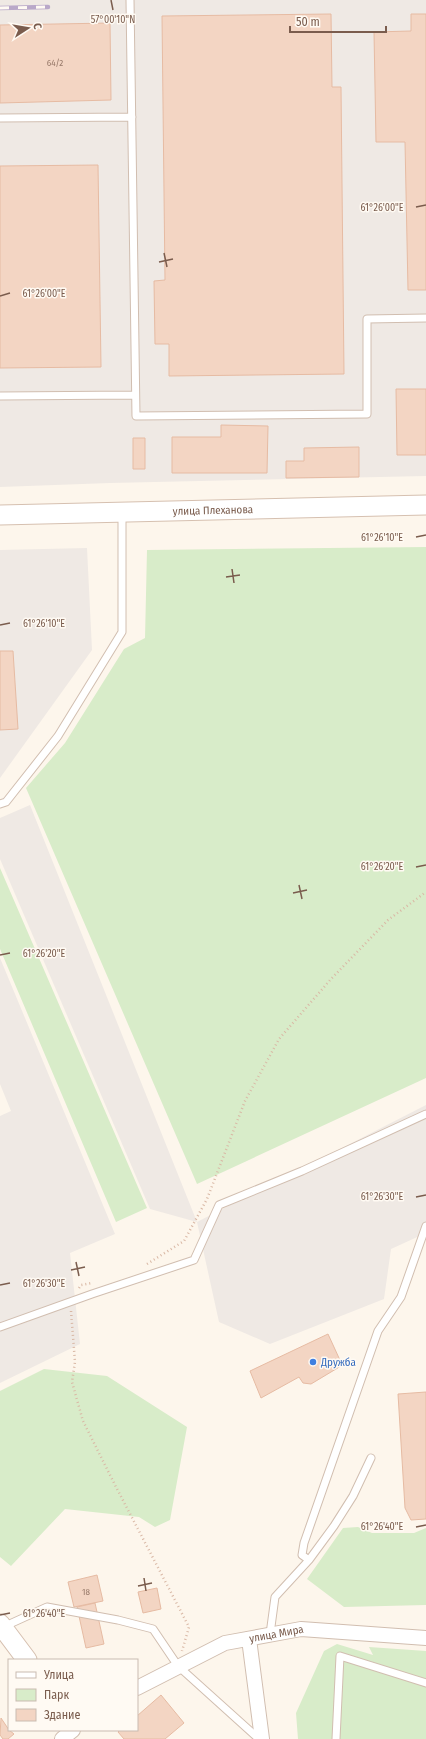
<svg xmlns="http://www.w3.org/2000/svg" width="426" height="1739" font-family="'Fira Sans Condensed',sans-serif">
<rect width="100%" height="100%" fill="#fdf6ec"/>
<!-- industrial -->
<path fill="#efe9e4" d="M 0,0 L 426,0 L 426,476 L 110,483 L 0,487 Z
M 87,548 L 92,650 L 0,778 L 0,550 Z
M 30,805 L 197,1222 L 426,1105 L 426,1233 L 391,1249 L 384,1299 L 270,1344 L 219,1322 L 197,1222 L 150,1209 L 0,859 L 0,818 Z
M 0,958 L 115,1234 L 70,1253 L 80,1344 L 0,1383 L 0,1116 L 11,1111 L 0,1084 Z"/>
<!-- green -->
<path fill="#d8ecc9" d="M 426,547 L 426,1078 L 197,1184 L 26,788 L 65,743 L 124,649 L 145,638 L 147,550 Z
M 0,868 L 147,1208 L 116,1222 L 0,949 Z
M 44,1369 L 107,1376 L 187,1427 L 170,1520 L 155,1527 L 139,1517 L 65,1509 L 11,1566 L 0,1557 L 0,1391 Z
M 358,1527 L 372,1533 L 414,1533 L 426,1528 L 426,1605 L 344,1607 L 307,1579 L 343,1528 Z
M 337,1644 L 373,1655 L 369,1647 L 426,1651 L 426,1739 L 298,1739 L 296,1713 L 324,1651 Z"/>
<!-- building -->
<path fill="#f3d5c3" stroke="#e6bba3" d="M 331,14 L 332,87 L 341,87 L 344,374 L 169,376 L 169,344 L 155,344 L 154,281 L 165,280 L 162,16 Z
M 411,14 L 426,14 L 426,290 L 408,290 L 405,142 L 376,142 L 374,32 L 411,31 Z
M 110,23 L 111,100 L 0,103 L 0,25 Z
M 98,165 L 101,367 L 0,368 L 0,166 Z
M 396,389 L 426,389 L 426,455 L 397,455 Z
M 221,425 L 268,426 L 267,473 L 172,473 L 172,437 L 221,437 Z
M 133,438 L 145,438 L 145,469 L 133,469 Z
M 359,447 L 359,477 L 286,478 L 286,461 L 304,461 L 304,448 Z
M 0,651 L 13,651 L 18,729 L 0,730 Z
M 328,1334 L 339,1358 L 341,1366 L 311,1384 L 303,1383 L 299,1377 L 261,1398 L 250,1371 Z
M 426,1392 L 426,1519 L 411,1520 L 405,1508 L 398,1394 Z
M 97,1575 L 103,1601 L 74,1607 L 68,1582 Z
M 157,1588 L 161,1609 L 143,1613 L 138,1592 Z
M 95,1603 L 104,1644 L 86,1648 L 77,1607 Z
M 161,1695 L 184,1723 L 165,1739 L 124,1739 L 118,1732 L 120,1730 L 137,1730 L 137,1716 Z
M 1,1718 L 9,1730 L 14,1734 L 8,1739 L 3,1739 L 0,1735 Z"/>
<g fill="none" stroke-linecap="round" stroke-linejoin="round">
<!-- lane casing -->
<g stroke="#d1beb0" stroke-width="9">
<path id="lane" d="M 130,0 L 136,416 L 367,414 L 367,319 L 426,318
M 0,118 L 132,117
M 0,396 L 135,395
M 0,804 L 6,802 L 58,736 L 122,632 L 122,512
M 0,1327 L 92,1294 L 194,1260 L 219,1205 L 302,1171 L 426,1114
M 309,1560 L 334,1526 L 353,1496 L 371,1458
M 3,1627 L 47,1607 L 118,1620 L 153,1629 L 178,1666 L 259,1739
M 270,1634 L 275,1597 L 309,1560 L 302,1555 L 304,1543 L 378,1331 L 401,1297 L 426,1226
M 336,1739 L 340,1656 L 426,1683"/>
</g>
<!-- street casing -->
<g stroke="#d1beb0" stroke-width="16">
<g id="street">
<path d="M 249,1639 L 262,1739"/>
<path id="s1" d="M 137,1688 L 225,1643 L 301,1629 L 426,1638"/>
<path d="M 62,1739 L 73,1730"/>
</g>
</g>
<!-- secondary casing -->
<g stroke="#d6c0b0" stroke-width="21">
<g id="secondary">
<path id="s2" d="M 0,515 L 426,505"/>
<path d="M 0,1624 L 27,1660"/>
</g>
</g>
<!-- path -->
<path stroke="#d9b8a5" stroke-width="2.5" stroke-dasharray="1 3" stroke-linecap="butt" d="M 147,1264 L 184,1241 L 207,1199 L 245,1101 L 279,1039 L 331,979 L 388,920 L 426,892
M 79,1288 L 81,1285 L 92,1283
M 71,1311 L 75,1362 L 72,1382 L 83,1421 L 115,1485 L 189,1627 L 182,1651"/>
<!-- lane -->
<use href="#lane" stroke="#fff" stroke-width="7"/>
<!-- street -->
<use href="#street" stroke="#fff" stroke-width="14"/>
<!-- secondary -->
<use href="#secondary" stroke="#fff" stroke-width="19"/>
<!-- rail casing -->
<g stroke="#b9a8c9" stroke-width="4.5">
<path id="rail" d="M 0,8 L 48,7"/>
</g>
<!-- rail -->
<use href="#rail" stroke="#fffaf3" stroke-width="3" stroke-dasharray="9" stroke-linecap="butt"/>
</g>
<!-- ticks -->
<path fill="none" stroke="#7a5c4d" stroke-width="1.5" d="M 111,0 L 113,10M 416,207 L 426,205M 164,253 L 167,267M 159,262 L 173,259M 0,296 L 10,293M 416,537 L 426,535M 232,569 L 234,583M 226,577 L 240,575M 0,625 L 10,623M 416,867 L 426,865M 299,885 L 302,899M 293,893 L 307,890M 0,955 L 10,953M 416,1197 L 426,1195M 76,1262 L 79,1276M 71,1270 L 85,1267M 0,1285 L 10,1283M 416,1527 L 426,1525M 144,1578 L 146,1591M 138,1586 L 152,1583M 0,1615 L 10,1613"/>
<!-- markers -->
<circle fill="#3f7fe0" stroke="#fffaf3" stroke-width="1.5" cx="313" cy="1362" r="4"/>
<g text-anchor="middle" dominant-baseline="central" stroke-width="3" stroke-linejoin="round" paint-order="stroke">
<!-- number labels -->
<g font-size="9" fill="#987a6a">
<text x="55" y="63">64/2</text>
<text x="86" y="1592">18</text>
</g>
<!-- street labels -->
<g font-size="11" fill="#7a5c4d" stroke="#fffaf3">
<text stroke="none"><textPath href="#s2" startOffset="213">улица Плеханова</textPath></text>
<text stroke="none"><textPath href="#s1" startOffset="151">улица Мира</textPath></text>
</g>
<!-- shop labels -->
<g font-size="11" fill="#366cbe" stroke="#fffaf3" text-anchor="start">
<text x="321" y="1362">Дружба</text>
</g>
</g>
<g font-size="10" text-anchor="middle" fill="#7a5c4d" stroke="#fffaf3" stroke-width="3" stroke-linejoin="round" paint-order="stroke">
<text x="113" y="23">57°00'10"N</text>
<text x="382" y="211">61°26'00"E</text>
<text x="44" y="297">61°26'00"E</text>
<text x="382" y="541">61°26'10"E</text>
<text x="44" y="627">61°26'10"E</text>
<text x="382" y="870">61°26'20"E</text>
<text x="44" y="957">61°26'20"E</text>
<text x="382" y="1200">61°26'30"E</text>
<text x="44" y="1287">61°26'30"E</text>
<text x="382" y="1530">61°26'40"E</text>
<text x="44" y="1617">61°26'40"E</text>
</g>
<!-- legend -->
<rect x="8" y="1659" width="130" height="72" fill="#fffaf3" stroke="#cabbb1"/>
<rect x="16" y="1672" width="20" height="6" fill="#ffffff" stroke="#cabbb1"/>
<text x="44" y="1679" font-size="12" fill="#7a5c4d">Улица</text>
<rect x="16" y="1689" width="20" height="12" fill="#d8ecc9" stroke="#cabbb1"/>
<text x="44" y="1699" font-size="12" fill="#7a5c4d">Парк</text>
<rect x="16" y="1709" width="20" height="12" fill="#f3d5c3" stroke="#cabbb1"/>
<text x="44" y="1719" font-size="12" fill="#7a5c4d">Здание</text>
<!-- north arrow -->
<g transform="translate(28 28) rotate(78)" stroke="#fffaf3" stroke-width="3" paint-order="stroke">
<path d="M0-3L7 15L0 10L-7 15Z" fill="#7a5c4d"/>
<text y="-6" font-size="11" font-weight="bold" text-anchor="middle" fill="#7a5c4d">С</text>
</g>
<!-- scale -->
<path d="M290 26v6h96v-6" fill="none" stroke="#7a5c4d" stroke-width="2"/>
<text x="296" y="26" font-size="12" fill="#7a5c4d" stroke="#fffaf3" stroke-width="3" paint-order="stroke">50 m</text>
</svg>
